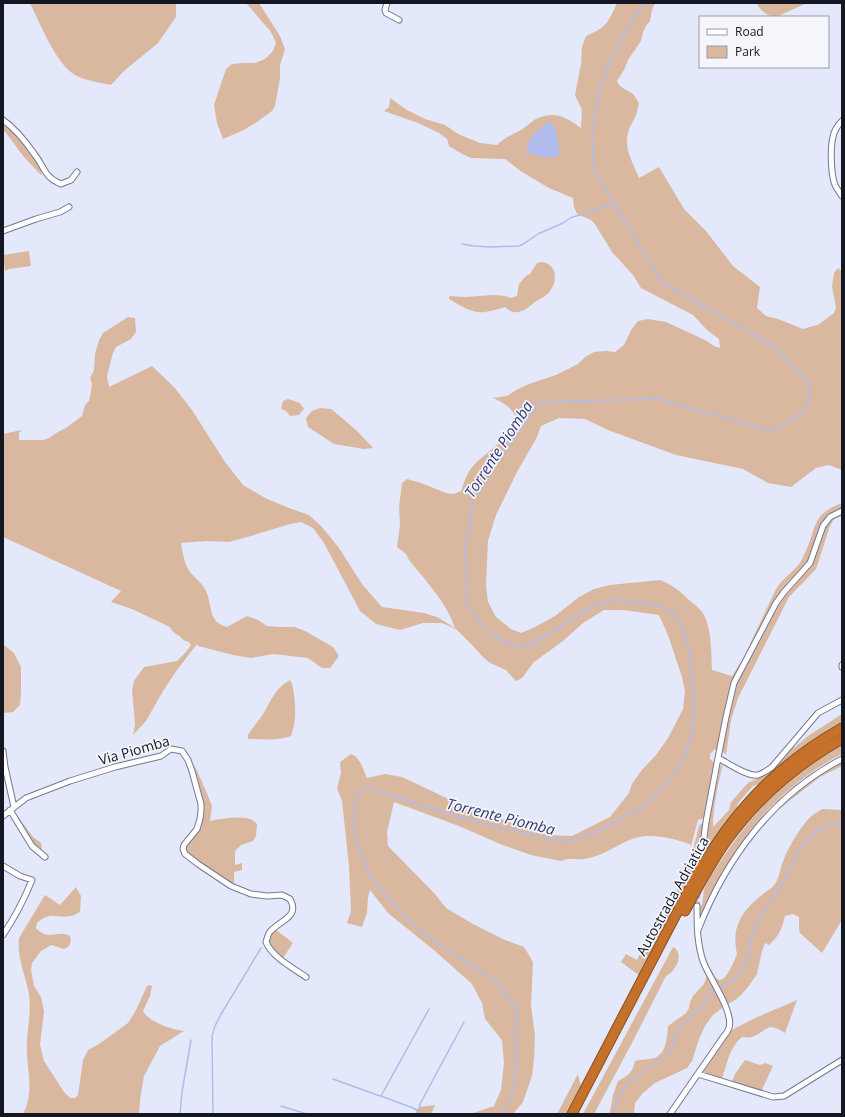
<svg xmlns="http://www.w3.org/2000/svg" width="845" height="1117" font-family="'Open Sans',sans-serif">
<rect width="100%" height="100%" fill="#e3e8fb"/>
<!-- green -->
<path fill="#dab8a0" d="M 30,3 L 176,3 L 176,17 L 158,43 L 124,71 L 111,85 C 101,83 83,80 75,75 C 56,64 40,23 30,3 Z
M 246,3 L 259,3 L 280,36 L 285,49 L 280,65 L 280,78 L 275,106 L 272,111 L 257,122 L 244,130 L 223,139 L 217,123 L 214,105 L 226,69 L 232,64 L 243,63 L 255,63 L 265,59 L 273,51 L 276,43 L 271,32 Z
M 617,3 L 655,3 L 652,10 L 650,21 L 646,26 L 643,32 L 641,41 L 628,60 L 624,70 L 617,81 C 620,89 627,89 633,94 C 635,96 637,100 639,103 C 638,106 638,109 637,112 C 635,119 630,125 628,133 C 624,149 633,163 639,178 L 659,167 L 684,209 L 706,231 L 733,266 L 760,287 L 757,308 L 766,316 L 778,319 L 803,329 L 813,326 L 818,325 L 834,313 L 836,308 L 832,286 L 834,273 L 838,268 L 842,272 L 842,470 L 829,465 L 816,468 L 791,487 L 768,483 L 743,469 L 676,455 L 608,430 L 585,419 L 559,418 L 541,426 L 536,439 L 517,472 L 496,515 L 488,541 L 486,585 L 488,602 L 496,617 L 511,629 L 521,633 L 533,628 L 555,616 L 579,597 L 594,589 L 610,585 L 660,580 C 671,584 680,591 688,599 C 694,604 702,610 705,617 C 712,633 711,653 712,670 L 732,676 L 744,657 L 776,589 C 782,579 792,573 799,564 C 802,561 803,556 805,553 C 817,528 811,514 842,503 L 842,510 L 829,516 L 809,562 L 783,591 L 733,683 L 718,750 L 715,749 L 710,754 L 710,759 L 715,763 L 705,818 L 698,820 L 691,846 L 690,844 C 671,838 654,833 635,838 C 619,843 605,855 589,858 C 580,861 570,857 561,861 L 531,855 L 500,844 L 459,826 L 394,802 L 387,832 L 388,846 L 435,894 L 446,908 L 473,924 L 503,939 L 524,947 L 533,962 L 531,1006 L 535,1036 L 534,1059 L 532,1076 L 523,1102 L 513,1114 L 470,1114 L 494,1106 L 501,1090 L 504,1063 L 502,1040 L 485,1019 L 482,1003 L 472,984 L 435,951 L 388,913 L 370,890 L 368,897 L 367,913 L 362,927 L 347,923 L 351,911 L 349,866 L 342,801 L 337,788 L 341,773 L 340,762 L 351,754 C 360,757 363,769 367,778 L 385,774 L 402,777 L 455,802 L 525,828 L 547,835 L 572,836 L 610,817 L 629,793 L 632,784 L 641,771 L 656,755 L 668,738 L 683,709 L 685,691 L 682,677 L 668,635 L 659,615 L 623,610 L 604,610 L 583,623 L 563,641 L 534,662 L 522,678 L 516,681 L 506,670 L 490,663 L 482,656 L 473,646 L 456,629 L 442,623 L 423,623 L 400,630 L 376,624 L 360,611 L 324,543 L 313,528 L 301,522 L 290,524 L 251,536 L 229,542 L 206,541 L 181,543 C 182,550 185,567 190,572 C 195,578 201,582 205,589 C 211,599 209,616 218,623 C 221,625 224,626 227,627 L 247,616 L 258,620 L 267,626 L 280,627 L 295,627 L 305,631 L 333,647 L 339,656 L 330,668 L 322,668 L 308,658 L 273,654 L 251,658 L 233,655 L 198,646 L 197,644 L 177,670 L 163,691 L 146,721 L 133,735 L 135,725 L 134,712 L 132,690 L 134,681 L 144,667 L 177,661 L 186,652 L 191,645 L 189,642 L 183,640 C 179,633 174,636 170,627 L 132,609 L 111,602 L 121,591 L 3,537 L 3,434 L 22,430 L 19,433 L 19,440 L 43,440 L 49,438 L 58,432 L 66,428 L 82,416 L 85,405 L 89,401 L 91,391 L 92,384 L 90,378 L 94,370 L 95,354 L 99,340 L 103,333 L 128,317 L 135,318 L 136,332 L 131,339 L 116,347 L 113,353 L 107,376 L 109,387 L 152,366 L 174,387 L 192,410 L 225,462 L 243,485 L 265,498 L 289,508 L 309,515 L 322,527 L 339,548 L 362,584 L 382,607 L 424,613 L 437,617 L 455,628 C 446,602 426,581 409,560 L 406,554 L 397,547 L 400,525 L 399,507 L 402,483 L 407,479 L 421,483 L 446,493 L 454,494 L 461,491 C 463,485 465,479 468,473 C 475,461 487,454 497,445 C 505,437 513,428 517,418 C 511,407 504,403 493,398 L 507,396 L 518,389 L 529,384 L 556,375 L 578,364 L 585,357 L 594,352 L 606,351 L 615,352 L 624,345 L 631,330 L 638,321 L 648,319 L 666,322 L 705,340 L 714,346 L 720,348 L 719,339 L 708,331 L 693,315 L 641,288 L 633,275 L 612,252 L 595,224 L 591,220 L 577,214 L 574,207 L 573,198 L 549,188 L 522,172 L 505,159 L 471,158 L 462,154 L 449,146 L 447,139 L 439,133 L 418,123 L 384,111 L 389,107 L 390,98 L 407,110 L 425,119 L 445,125 L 458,134 L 480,143 L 497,145 C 504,138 513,134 521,130 C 526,127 530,123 534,120 C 553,110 565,116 581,128 L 582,110 L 575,95 L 581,64 L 582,47 L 586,36 C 607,27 608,23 617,3 Z
M 756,3 L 807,3 L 776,17 C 767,17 761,10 756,3 Z
M 3,121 L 12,128 L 40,165 L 42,176 L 24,157 L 3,129 Z
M 29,251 L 31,266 L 9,269 L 5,271 L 3,255 Z
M 542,262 C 557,264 558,281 550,291 C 545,298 540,298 535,302 C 529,307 521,314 513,312 C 510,311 507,309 505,307 C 498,309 492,311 485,312 C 473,314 459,305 449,299 L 449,297 L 450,296 L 465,297 L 494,295 L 505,296 L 511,298 L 517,296 L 519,284 L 526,276 L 530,274 L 537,263 Z
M 288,399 L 300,403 L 304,409 L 299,415 L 290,416 L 286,411 L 281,409 L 283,401 Z
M 320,408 L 331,409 L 343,419 L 357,431 L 373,448 L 364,449 L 334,444 L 308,427 L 306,418 L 312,411 Z
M 842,515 L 842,516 L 834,519 L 830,526 L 816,569 L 789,597 L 738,698 L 731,720 L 726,755 L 722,751 L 729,718 L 737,684 L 779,605 L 787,594 L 813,564 L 826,527 L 832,520 Z
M 3,644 L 14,653 L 21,667 L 21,693 L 20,705 L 13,712 L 3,713 Z
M 290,680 C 293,685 293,689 294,695 C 296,709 296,722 291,736 C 277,741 263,739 248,739 L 248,735 C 252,728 258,722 263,714 C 272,700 274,689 290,680 Z
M 842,714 L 842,724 L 820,736 L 789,758 L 761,783 L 753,786 L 738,803 L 735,813 L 707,853 L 706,847 L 709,822 L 720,767 L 723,764 C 718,784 713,807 713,827 L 729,810 L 731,802 L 747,784 C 751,780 757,780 761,777 C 773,768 783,757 793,746 L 794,748 L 808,736 Z
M 842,744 L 842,754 C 776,788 730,846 704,914 L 702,917 L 700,916 L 699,910 L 701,905 L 702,905 C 703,900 703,895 704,890 C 707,880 720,862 726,853 C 758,805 793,774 842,744 Z
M 842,759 L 842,766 L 820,777 L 770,816 L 784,800 Z
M 194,764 L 206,791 L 212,806 L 210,821 C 220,819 244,815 252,820 C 254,821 256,823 257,824 L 256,836 L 253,841 L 241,845 L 235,851 L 235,865 L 242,863 L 242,870 L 234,872 L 234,881 L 235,885 L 196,862 L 188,854 L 185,847 L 203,816 L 203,800 Z
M 822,809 L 841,810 L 842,809 L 842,920 L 822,953 L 800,933 L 799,929 L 799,917 L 793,914 L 785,916 C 782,929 779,936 769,945 L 765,943 L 762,951 L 757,974 L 748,987 L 740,996 L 735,1000 L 722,1008 L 712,1016 L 705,1026 L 699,1039 L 692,1061 L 687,1068 L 655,1083 L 642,1094 L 635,1103 L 634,1114 L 609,1114 L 611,1107 L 613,1095 L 618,1081 C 629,1075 632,1073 635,1061 C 641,1059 648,1060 655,1058 C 667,1052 667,1037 668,1026 L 686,1013 L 689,1008 L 690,1002 L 693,996 L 704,984 L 707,975 L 712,971 C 721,995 733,964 737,954 C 731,926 742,911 763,894 C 767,891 774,887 776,882 C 780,876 780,868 783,862 C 787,849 803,822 814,814 C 817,812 820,811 822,809 Z
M 16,818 L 19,818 L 33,837 L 41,843 L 42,849 L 40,850 L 35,848 Z
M 701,824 L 703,824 L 698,868 L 640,976 L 621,962 L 626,954 L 637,960 L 644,946 L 649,947 L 695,853 L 693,850 L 699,826 Z
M 76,887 L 81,896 L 80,912 C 77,913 74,916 71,916 C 56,919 51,910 37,923 L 36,928 C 49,942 58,929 70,936 L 71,942 L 68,947 L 64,949 L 51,945 L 41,951 L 32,963 L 31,970 L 34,986 L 41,997 L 44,1011 L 40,1045 L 44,1061 L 64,1092 L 70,1098 L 75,1098 L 78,1095 L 83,1060 L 88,1050 L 99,1044 L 128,1023 L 135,1012 L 147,986 L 150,985 L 152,986 L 150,996 L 143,1011 C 150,1023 171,1029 184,1031 L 160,1046 L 144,1076 L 140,1100 L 139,1114 L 23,1114 C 36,1089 25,1067 27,1041 C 28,1024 32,1006 28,989 C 24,972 17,956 19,938 L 45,895 L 60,905 Z
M 275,929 L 293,943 L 283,958 C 272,950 263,941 275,929 Z
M 673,947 C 685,953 676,972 666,976 L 633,1041 L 594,1114 L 583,1114 Z
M 797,1000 L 785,1033 C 766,1021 768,1031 752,1037 C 749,1038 745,1037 742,1037 C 729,1048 727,1064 722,1079 L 702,1074 L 728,1036 L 730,1031 L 755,1018 Z
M 745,1060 L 760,1065 L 765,1063 L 773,1066 L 761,1092 L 732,1082 L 735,1074 Z
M 578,1074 L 581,1087 L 568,1114 L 557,1114 Z
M 435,1105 L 431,1114 L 415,1114 L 419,1107 Z"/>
<!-- water -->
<path fill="#b1bbed" d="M 549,121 C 558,129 559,143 559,155 C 550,161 536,155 526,152 L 529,142 L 532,136 Z"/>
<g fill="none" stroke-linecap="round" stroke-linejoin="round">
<!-- stream -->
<path stroke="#b1bbed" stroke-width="1.5" d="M 462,244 L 473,246 L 491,247 L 519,246 L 525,243 L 538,234 L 563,223 L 572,217 L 589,213 L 602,207 L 616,205
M 333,1079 L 380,1096
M 281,1106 L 307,1114
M 418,1111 L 420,1104 L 464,1022
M 180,1114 L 182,1092 L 191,1040
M 213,1114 L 212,1036 L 215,1026 L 220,1016 L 261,948
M 417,1114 L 418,1111 L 413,1108 L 381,1096 L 429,1009
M 500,1114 L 504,1111 L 509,1102 L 514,1086 L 517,1051 L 515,1038 L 517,1014 L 515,1005 L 509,1001 L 498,983 L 421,932 L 386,896 L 370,875 L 356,840 L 354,816 L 355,805 L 359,793 L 362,789 L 368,788 L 465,819 L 562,842 L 581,838 L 601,830 L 645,805 L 666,784 L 685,757 L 693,729 L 695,703 L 689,650 L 682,627 L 676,615 L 661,606 L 619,600 L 594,605 L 529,646 L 516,646 L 506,643 L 494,636 L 484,627 L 466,603 L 467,573 L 464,551 L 470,524 L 473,500 L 535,407 L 541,402 L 658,399 L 769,430 L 779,428 L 789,421 L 798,416 L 807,406 L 809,398 L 809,390 L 808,382 L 802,375 L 774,346 L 662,282 L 594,170 L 592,136 L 597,101 L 607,68 L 623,36 L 644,3
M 613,1114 L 617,1100 L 626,1085 L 669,1053 L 674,1041 L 677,1030 L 697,1011 L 706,1001 L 711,992 L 734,980 L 741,972 L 746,963 L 752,936 L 760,916 L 773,898 L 785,878 L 799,849 L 813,833 L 829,825 L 842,823"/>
<!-- minor-tunnel -->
<path stroke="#c4c8da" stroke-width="5" stroke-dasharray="5 2.5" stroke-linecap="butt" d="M 697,906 L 698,891"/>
<!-- minor casing -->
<g stroke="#737895" stroke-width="7">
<path id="minor" d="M 387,3 L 385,10 L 386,13 L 399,20
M 3,120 C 16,129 26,142 35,155 C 45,168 44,177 61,184 L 71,180 L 77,172
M 842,121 C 838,125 834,131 833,137 C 830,149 831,175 835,185 C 837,189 840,193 842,196
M 3,231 L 36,219 L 60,212 L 69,207
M 842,665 L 842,667
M 3,751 L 5,767 L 14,807
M 718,758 C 728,763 747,777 758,775 C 764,773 768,770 772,767 L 818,713 L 842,700
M 10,810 L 32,846 L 45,857
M 3,816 L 26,798 L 70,781 L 115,767 L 161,756 L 171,749 L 182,751 L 188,760 L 192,771 L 201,804 L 201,811 L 200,819 L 197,829 L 184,845 L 183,849 L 185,854 L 198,864 L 231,886 L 251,894 L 267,896 L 282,895 L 290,899 C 301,918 277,921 269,933 C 268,935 267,939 266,942 C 272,957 293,968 306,977
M 702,852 L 706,822 L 718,758 L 726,717 L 734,683 L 776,603 L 784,592 L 810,563 L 823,526 L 830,517 L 842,511
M 3,866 L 20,876 L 32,880 C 24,900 15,917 3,935
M 698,930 C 726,858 773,795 842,759
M 698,1074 L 773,1097 L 784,1096 L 842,1060
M 670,1114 L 724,1036 C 726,1034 728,1031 729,1028 C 734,1011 709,978 703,961 C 697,943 697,925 697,906"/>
</g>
<!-- motorway casing -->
<g stroke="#885127" stroke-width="11">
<path id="motorway" d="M 685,911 C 698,887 711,862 727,840 C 758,798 797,764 842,739
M 572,1114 L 694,880 C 732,813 775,766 842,728"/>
</g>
<!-- minor -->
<use href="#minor" stroke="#fff" stroke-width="5"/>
<!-- motorway -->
<use href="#motorway" stroke="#c6712a" stroke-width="9"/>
</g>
<g text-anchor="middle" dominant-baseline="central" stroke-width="3.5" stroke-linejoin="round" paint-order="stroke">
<!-- street labels -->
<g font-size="14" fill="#141621" stroke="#f4f6fc">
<text transform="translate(134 750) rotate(-16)">Via Piomba</text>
<text transform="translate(672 896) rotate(-61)">Autostrada Adriatica</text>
</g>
<!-- water labels -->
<g font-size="15" font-style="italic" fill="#333975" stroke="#f4f6fc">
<text transform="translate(498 449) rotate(-57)">Torrente Piomba</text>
<text transform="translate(501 816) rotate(14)">Torrente Piomba</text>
</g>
</g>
<!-- border -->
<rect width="845" height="1117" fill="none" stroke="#141621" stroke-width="8"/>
<!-- legend -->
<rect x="699" y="16" width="130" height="52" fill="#f4f6fc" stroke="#9a9ca4"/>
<rect x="707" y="29" width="20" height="6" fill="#ffffff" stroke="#9a9ca4"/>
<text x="735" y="36" font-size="12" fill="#141621">Road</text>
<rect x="707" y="46" width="20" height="12" fill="#dab8a0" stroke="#9a9ca4"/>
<text x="735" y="56" font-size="12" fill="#141621">Park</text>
</svg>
